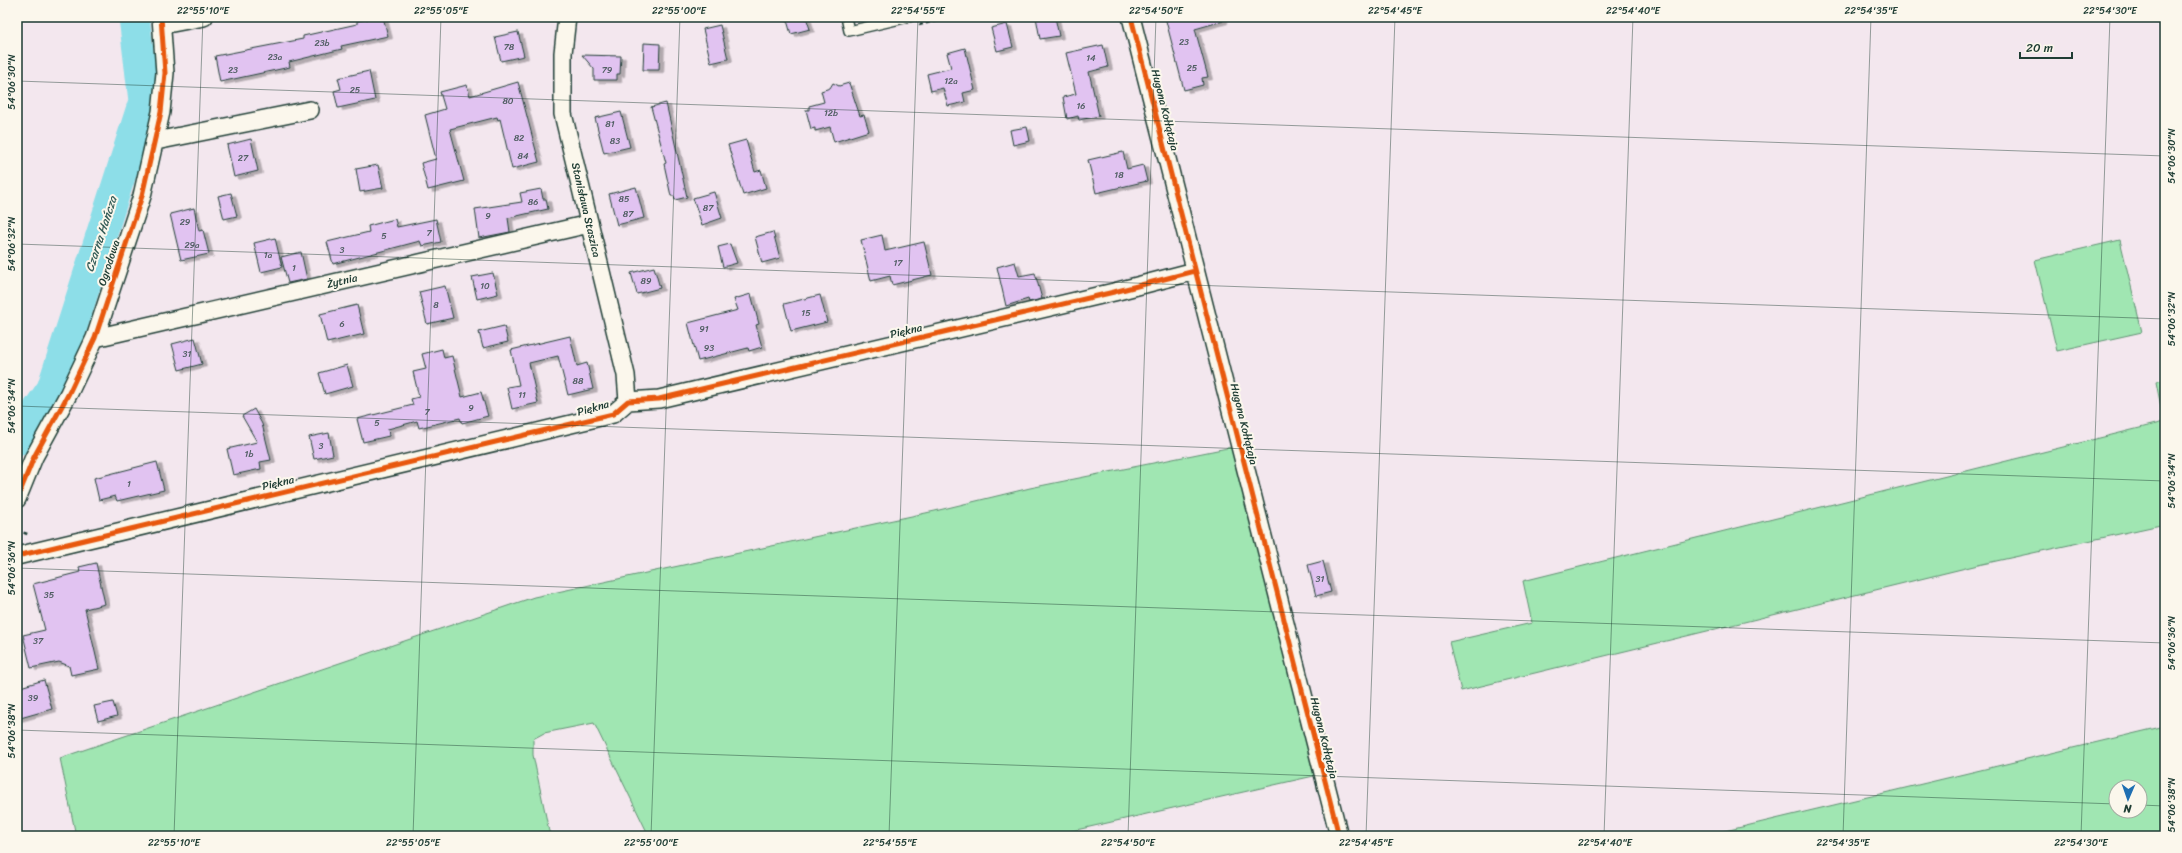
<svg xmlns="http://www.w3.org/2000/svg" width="2182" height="853" font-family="Sriracha,sans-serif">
<defs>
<filter id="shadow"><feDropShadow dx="4.5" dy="2.5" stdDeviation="0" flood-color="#0004"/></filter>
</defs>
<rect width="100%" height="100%" fill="#f3e7ee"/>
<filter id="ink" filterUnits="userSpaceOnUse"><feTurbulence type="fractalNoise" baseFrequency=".025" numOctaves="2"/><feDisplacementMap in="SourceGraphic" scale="8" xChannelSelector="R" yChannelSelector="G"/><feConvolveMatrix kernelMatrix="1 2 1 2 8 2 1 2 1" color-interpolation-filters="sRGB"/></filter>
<g filter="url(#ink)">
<!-- green -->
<path fill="#a0e6b2" stroke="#609273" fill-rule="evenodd" d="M 2120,240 L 2142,332 L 2057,351 L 2035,260 Z
M 2165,379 L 2165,524 L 1978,565 L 1461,691 L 1449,642 L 1532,623 L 1523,581 L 2164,422 L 2156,382 Z
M 1232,447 L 1318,775 L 1050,836 L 649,836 L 594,723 L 544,733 L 533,739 L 533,755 L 550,836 L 76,836 L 60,758 L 534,597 L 935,511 L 1030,488 Z
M 2165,726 L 2165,836 L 1704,836 ZM 2116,787 L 2140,787 L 2140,811 L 2116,811 Z"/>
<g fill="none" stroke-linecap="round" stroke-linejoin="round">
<!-- river -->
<path stroke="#8ddee8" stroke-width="31" d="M 17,440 L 52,389 L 144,101 L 134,17"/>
</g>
<!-- building -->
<path fill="#e1c3f1" stroke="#1f3d34" filter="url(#shadow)" d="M 368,17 L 383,17 L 388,36 L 341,46 L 342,49 L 289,62 L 290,67 L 220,82 L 215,56 L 303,39 L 303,36 L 357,24 L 357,21 L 368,19 Z
M 786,17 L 806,17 L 810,29 L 791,34 Z
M 1036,17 L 1055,17 L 1059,36 L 1040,39 Z
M 1165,17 L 1223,17 L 1223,21 L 1195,29 L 1208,77 L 1202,78 L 1203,85 L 1184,90 Z
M 1007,24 L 1013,47 L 997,51 L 991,28 Z
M 720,25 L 728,59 L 711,63 L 703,29 Z
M 518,32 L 524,56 L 501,61 L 495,37 Z
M 644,43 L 660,44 L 659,70 L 643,70 Z
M 1103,45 L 1108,67 L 1089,72 L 1099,116 L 1079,120 L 1078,116 L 1067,119 L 1063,97 L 1076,94 L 1066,53 Z
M 965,48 L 975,90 L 963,93 L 965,102 L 948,106 L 943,88 L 931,91 L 927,74 L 951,68 L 947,53 Z
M 582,55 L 621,56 L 620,74 L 617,74 L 617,80 L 594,80 L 594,69 Z
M 369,71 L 375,100 L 338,108 L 334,91 L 341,89 L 338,78 Z
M 518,82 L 539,162 L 512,169 L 500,119 L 498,120 L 497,117 L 450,129 L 464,181 L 428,190 L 421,163 L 436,159 L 425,115 L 445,109 L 440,92 L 467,85 L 470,96 Z
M 833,83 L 839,86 L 849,83 L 860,116 L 864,115 L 869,131 L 834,142 L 830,127 L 815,131 L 815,128 L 811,129 L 806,110 L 809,110 L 809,106 L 824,102 L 821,91 L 830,88 Z
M 666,103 L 687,197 L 675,200 L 674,196 L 671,196 L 664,164 L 666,163 L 651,107 Z
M 621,112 L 630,147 L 604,153 L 595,118 Z
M 1027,127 L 1030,141 L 1013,145 L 1010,130 Z
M 251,139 L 258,171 L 234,177 L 227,145 Z
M 746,140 L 755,172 L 761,170 L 766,188 L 743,195 L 728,145 Z
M 1123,152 L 1127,169 L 1143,165 L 1147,181 L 1096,193 L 1088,160 Z
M 378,165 L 383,188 L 360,192 L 356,169 Z
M 636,187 L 644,218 L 617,225 L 609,194 Z
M 541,189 L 543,199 L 546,199 L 548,209 L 508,218 L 510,232 L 479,238 L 475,209 L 522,202 L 520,193 Z
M 714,192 L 722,218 L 702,225 L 693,198 Z
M 231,193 L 237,216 L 224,219 L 218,196 Z
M 194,208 L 199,231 L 203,230 L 209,254 L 181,260 L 170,214 Z
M 395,219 L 397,227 L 436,219 L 441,242 L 422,246 L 420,241 L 333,264 L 327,242 L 369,232 L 368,226 Z
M 773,232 L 780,258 L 762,263 L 755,237 Z
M 882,235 L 885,251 L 924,242 L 932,275 L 892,285 L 890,276 L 871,281 L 861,240 Z
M 275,238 L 282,267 L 261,272 L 254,243 Z
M 730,244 L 737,263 L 723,267 L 718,247 Z
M 301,252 L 307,279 L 288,283 L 281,257 Z
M 1015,262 L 1019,276 L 1035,273 L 1042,299 L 1029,302 L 1028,299 L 1006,306 L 997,267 Z
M 654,267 L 660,288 L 637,294 L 631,273 Z
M 493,273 L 498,294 L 477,299 L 472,277 Z
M 445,286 L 453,318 L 427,324 L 419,292 Z
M 751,294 L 759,324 L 756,325 L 762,347 L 749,351 L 748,348 L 698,361 L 688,323 L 738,310 L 734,299 Z
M 820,295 L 827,322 L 791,331 L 784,304 Z
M 357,305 L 364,334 L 327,343 L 320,314 Z
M 504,326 L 508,342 L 483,348 L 479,332 Z
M 570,336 L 577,366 L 587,363 L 593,389 L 568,395 L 558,356 L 529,363 L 538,403 L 512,409 L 507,387 L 519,385 L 511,350 Z
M 195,338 L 202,364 L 179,370 L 172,344 Z
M 442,349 L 444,358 L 452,356 L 462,397 L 481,392 L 488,416 L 462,423 L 460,418 L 419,428 L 417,421 L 388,429 L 389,436 L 363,442 L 357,419 L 413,405 L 411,399 L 419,397 L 413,372 L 426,369 L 422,354 Z
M 347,365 L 353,386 L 325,394 L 319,373 Z
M 254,409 L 262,424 L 271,460 L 260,462 L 261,469 L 233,475 L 227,449 L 257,442 L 242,416 Z
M 329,433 L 333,455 L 314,459 L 309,437 Z
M 157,462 L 164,490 L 117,501 L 115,496 L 99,500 L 94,478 Z
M 1323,561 L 1331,592 L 1316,596 L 1308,565 Z
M 96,563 L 105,604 L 85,609 L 99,669 L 71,675 L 69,666 L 59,662 L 31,668 L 23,635 L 45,630 L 33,584 L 80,572 L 79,567 Z
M 44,680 L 52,709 L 17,719 L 17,688 Z
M 113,702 L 117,716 L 98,721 L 94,706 Z"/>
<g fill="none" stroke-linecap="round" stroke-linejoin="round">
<!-- lane casing -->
<g stroke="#1f3d34" stroke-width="12">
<path id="lane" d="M 846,17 L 849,31 L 909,17"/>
</g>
<!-- street casing -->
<g stroke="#1f3d34" stroke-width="20">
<path id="street" d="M 567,17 L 563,53 L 563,114 L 626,375 L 628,401
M 1131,17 L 1339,836
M 162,25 L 204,17
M 156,141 L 310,110
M 95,338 L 589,224
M 17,499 L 34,457 L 69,393 L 95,338 L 142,196 L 161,112 L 165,73 L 161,17
M 17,556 L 613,414 L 628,401 L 659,399 L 1114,292 L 1195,271"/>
</g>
<!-- path -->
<path stroke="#1f3d34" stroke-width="2.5" stroke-dasharray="4 3" stroke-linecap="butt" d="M 919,25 L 952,17
M 17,534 L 22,532 L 30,535"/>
<!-- lane -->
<use href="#lane" stroke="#fbf7ec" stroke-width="9"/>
<!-- street -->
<use href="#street" stroke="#fbf7ec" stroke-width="17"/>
<!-- cycleway casing -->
<g stroke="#fbf7ec" stroke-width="8">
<path id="cycleway" d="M 1131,17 L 1339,836
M 17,499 L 34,457 L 69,393 L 95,338 L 142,196 L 161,112 L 165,73 L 161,17
M 17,556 L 613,414 L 628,401 L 659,399 L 1114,292 L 1195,271"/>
</g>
<!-- cycleway -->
<use href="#cycleway" stroke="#e8590c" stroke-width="5"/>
</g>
</g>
<!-- ticks -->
<path fill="none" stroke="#1f3d34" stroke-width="1" stroke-opacity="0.45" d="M 17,81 L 2165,156M 17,244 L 2165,319M 17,406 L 2165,481M 17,568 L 2165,643M 17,730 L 2116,804M 2140,805 L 2165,806M 174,836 L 203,17M 413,836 L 441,17M 651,836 L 680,17M 889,836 L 918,17M 1128,836 L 1156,17M 1366,836 L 1395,17M 1604,836 L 1633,17M 1843,836 L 1871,17M 2081,836 L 2110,17"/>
<g text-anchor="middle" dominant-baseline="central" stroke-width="4" stroke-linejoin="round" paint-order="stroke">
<!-- number labels -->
<g font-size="9" fill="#505e63">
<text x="1184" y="42">23</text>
<text x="322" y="43">23b</text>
<text x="509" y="47">78</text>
<text x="275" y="57">23a</text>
<text x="1091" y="58">14</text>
<text x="1192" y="68">25</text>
<text x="233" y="70">23</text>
<text x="607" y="70">79</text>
<text x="951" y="81">12a</text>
<text x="355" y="90">25</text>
<text x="508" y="101">80</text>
<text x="1081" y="106">16</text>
<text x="831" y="113">12b</text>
<text x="610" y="124">81</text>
<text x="519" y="138">82</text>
<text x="615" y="141">83</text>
<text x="523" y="156">84</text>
<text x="243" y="158">27</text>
<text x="1119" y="175">18</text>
<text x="624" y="199">85</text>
<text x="533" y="202">86</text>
<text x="708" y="208">87</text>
<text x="628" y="214">87</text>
<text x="488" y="216">9</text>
<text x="185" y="222">29</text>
<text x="429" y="233">7</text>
<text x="384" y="236">5</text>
<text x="192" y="245">29a</text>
<text x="342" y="250">3</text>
<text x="268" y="255">1a</text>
<text x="898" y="263">17</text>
<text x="294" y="268">1</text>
<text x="646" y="281">89</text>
<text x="485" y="286">10</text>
<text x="436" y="305">8</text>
<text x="806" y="313">15</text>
<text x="342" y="324">6</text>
<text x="704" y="329">91</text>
<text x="709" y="348">93</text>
<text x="187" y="354">31</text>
<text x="578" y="381">88</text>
<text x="522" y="395">11</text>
<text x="471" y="408">9</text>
<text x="427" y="412">7</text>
<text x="377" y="423">5</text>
<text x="321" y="446">3</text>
<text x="249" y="454">1b</text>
<text x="129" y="484">1</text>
<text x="1320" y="579">31</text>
<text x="49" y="595">35</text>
<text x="38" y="641">37</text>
<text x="33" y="698">39</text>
</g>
<!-- street labels -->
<g font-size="11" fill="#1f3d34" stroke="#fbf7ec">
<text transform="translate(1165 110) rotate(76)">Hugona Kołłątaja</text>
<text transform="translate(586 210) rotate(77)">Stanisława Staszica</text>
<text transform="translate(109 263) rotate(-72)">Ogrodowa</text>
<text transform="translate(342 281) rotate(-13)">Żytnia</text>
<text transform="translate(906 331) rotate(-13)">Piękna</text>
<text transform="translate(593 408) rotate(-16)">Piękna</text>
<text transform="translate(1244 424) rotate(76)">Hugona Kołłątaja</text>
<text transform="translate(278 483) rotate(-13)">Piękna</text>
<text transform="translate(1324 738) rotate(76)">Hugona Kołłątaja</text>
</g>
<!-- water labels -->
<g font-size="12" font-style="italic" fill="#355d58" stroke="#fbf7ec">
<text transform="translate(101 234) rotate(-72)">Czarna Hańcza</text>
</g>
</g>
<!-- margin -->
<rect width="2182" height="853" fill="none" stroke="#fbf7ec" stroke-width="44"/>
<!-- north arrow -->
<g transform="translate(2128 799) rotate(182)"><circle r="19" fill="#fbf7ec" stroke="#a3ada2"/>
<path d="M0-3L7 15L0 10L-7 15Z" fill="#1f6fb2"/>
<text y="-6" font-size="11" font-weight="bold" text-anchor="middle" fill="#1f3d34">N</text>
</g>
<!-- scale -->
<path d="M2020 52v6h52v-6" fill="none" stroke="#1f3d34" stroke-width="2"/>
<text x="2026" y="52" font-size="12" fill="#1f3d34" stroke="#fbf7ec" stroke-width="3" paint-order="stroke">20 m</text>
<rect x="22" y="22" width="2138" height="809" fill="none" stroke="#1f3d34" stroke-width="1.5"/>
<g font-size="10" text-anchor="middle" fill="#1f3d34">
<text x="203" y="14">22°55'10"E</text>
<text x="441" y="14">22°55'05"E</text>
<text x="679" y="14">22°55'00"E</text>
<text x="918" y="14">22°54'55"E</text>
<text x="1156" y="14">22°54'50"E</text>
<text x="1395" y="14">22°54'45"E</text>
<text x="1633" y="14">22°54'40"E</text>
<text x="1871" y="14">22°54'35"E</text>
<text x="2110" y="14">22°54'30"E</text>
<text transform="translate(11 82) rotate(-90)" y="4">54°06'30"N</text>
<text transform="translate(2171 156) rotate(-90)" y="4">54°06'30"N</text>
<text transform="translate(11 244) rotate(-90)" y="4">54°06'32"N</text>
<text transform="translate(2171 319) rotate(-90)" y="4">54°06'32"N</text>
<text transform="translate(11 406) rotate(-90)" y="4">54°06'34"N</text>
<text transform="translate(2171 481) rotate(-90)" y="4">54°06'34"N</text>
<text transform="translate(11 568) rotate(-90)" y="4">54°06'36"N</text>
<text transform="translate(2171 643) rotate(-90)" y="4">54°06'36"N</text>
<text transform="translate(11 731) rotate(-90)" y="4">54°06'38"N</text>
<text transform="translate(2171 805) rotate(-90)" y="4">54°06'38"N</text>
<text x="174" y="846">22°55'10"E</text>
<text x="413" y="846">22°55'05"E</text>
<text x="651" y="846">22°55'00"E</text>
<text x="890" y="846">22°54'55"E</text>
<text x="1128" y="846">22°54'50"E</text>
<text x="1366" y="846">22°54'45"E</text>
<text x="1605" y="846">22°54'40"E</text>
<text x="1843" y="846">22°54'35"E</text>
<text x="2081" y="846">22°54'30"E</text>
</g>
</svg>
